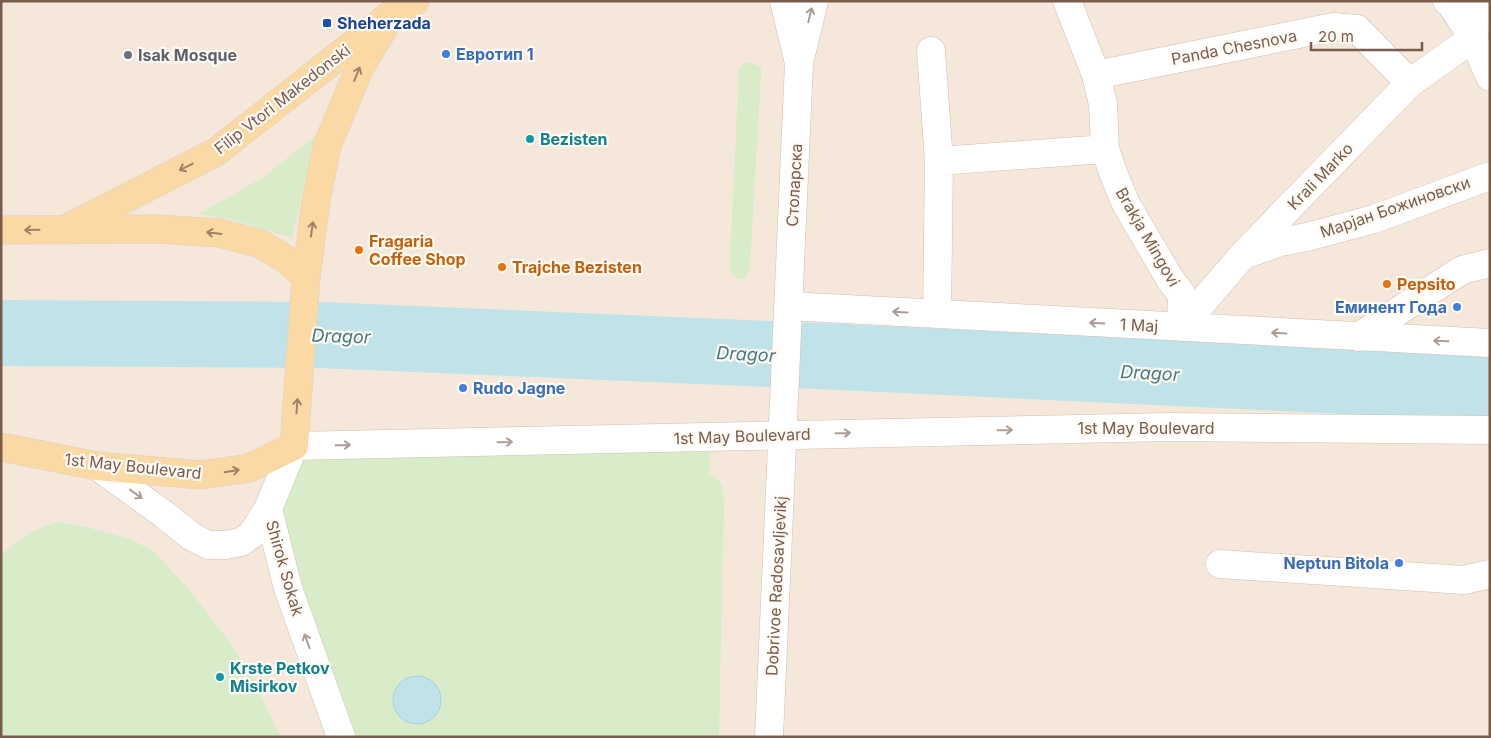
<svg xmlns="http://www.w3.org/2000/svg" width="1491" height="738" font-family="Inter,sans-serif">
<rect width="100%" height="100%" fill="#fdf6ec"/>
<!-- residential -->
<path fill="#f5e8da" d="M 1,1 L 1490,1 L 1490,737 L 1,737 Z"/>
<!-- green -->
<path fill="#d8ecc9" d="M 750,62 L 761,67 L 761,75 L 750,266 L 748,274 L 744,279 L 738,279 L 731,274 L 730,260 L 739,69 L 743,64 Z
M 315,136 L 292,238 L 237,221 L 199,214 L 262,178 Z
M 710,437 L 709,474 C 725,482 723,490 724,507 L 719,737 L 341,737 L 268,509 L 294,446 Z
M 59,522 L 82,526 L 131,539 L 154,552 L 187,587 L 235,649 L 252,677 L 281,737 L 1,737 L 1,555 C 21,539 34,527 59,522 Z"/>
<!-- water -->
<path fill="#bfe3e8" stroke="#a5d3da" d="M393 700a24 24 0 1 1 48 0a24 24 0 1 1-48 0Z"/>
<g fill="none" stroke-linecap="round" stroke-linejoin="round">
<!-- river -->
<path stroke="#bfe3e8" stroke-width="66" d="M 1,333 L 320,335 L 841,357 L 1490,388"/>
<!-- minor casing -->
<g stroke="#d1beb0" stroke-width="29">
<path id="minor" d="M 784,1 L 798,59
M 1067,1 L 1096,75 L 1103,104 L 1105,149 L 1114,175 L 1126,204 L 1170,279 L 1182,295 L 1181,327
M 1447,1 L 1451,4 L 1473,38 L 1490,77
M 1473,38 L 1481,1
M 931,51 L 939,161 L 937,314
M 1096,75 L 1333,27 L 1357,29 L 1410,83
M 939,161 L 1105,149
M 1249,253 L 1281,242 L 1307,237 L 1374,219 L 1490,176
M 788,306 L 1490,343
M 1181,327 L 1243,255 L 1410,83 L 1473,38
M 1358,337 L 1462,270 L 1490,263
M 97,466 L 165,515 L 191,536 L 208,545 L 225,545 L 241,542 L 252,534 L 268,509
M 1220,564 L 1464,580 L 1490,574
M 341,737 L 288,588 L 268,509 L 294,446 L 1170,427 L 1490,430
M 769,737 L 799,63 L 814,1"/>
</g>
<!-- major casing -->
<g stroke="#dad1cd" stroke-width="29">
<path id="major" d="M 1,230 L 158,229 L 219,233 L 261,244 L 287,260 L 306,277
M 64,230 L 216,152 L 393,13 L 415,1
M 1,447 L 97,466 L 201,475 L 249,468 L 294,446 L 306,277 L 316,201 L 327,146 L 360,67 L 393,13"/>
</g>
<!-- minor -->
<use href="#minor" stroke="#fff" stroke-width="28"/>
<!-- major -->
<use href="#major" stroke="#fbd9a5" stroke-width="28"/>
</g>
<!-- one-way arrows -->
<defs><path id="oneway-shaft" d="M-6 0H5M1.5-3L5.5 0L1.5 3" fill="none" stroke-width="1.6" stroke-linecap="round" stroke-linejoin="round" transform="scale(1.25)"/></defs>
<g stroke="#af9d94">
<use href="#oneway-shaft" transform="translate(810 15) rotate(-77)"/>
<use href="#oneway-shaft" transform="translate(900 312) rotate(-177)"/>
<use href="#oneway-shaft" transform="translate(1097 323) rotate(-177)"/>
<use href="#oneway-shaft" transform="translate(1279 333) rotate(-177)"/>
<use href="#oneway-shaft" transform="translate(1441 341) rotate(-178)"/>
<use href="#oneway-shaft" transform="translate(1005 430) rotate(-1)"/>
<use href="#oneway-shaft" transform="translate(843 433) rotate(-1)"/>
<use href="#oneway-shaft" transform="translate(505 442) rotate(-1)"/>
<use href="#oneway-shaft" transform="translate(343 445) rotate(-1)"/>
<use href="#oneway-shaft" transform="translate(136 494) rotate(36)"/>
<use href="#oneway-shaft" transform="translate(307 641) rotate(-110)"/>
</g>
<g stroke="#a18267">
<use href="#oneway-shaft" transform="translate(357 74) rotate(-68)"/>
<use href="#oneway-shaft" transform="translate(186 167) rotate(153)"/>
<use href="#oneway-shaft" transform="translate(312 229) rotate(-82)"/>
<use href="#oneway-shaft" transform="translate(32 230) rotate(179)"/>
<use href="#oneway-shaft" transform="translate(214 233) rotate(-173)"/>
<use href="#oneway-shaft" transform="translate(297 406) rotate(-86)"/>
<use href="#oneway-shaft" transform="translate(232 471) rotate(-9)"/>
</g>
<!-- markers -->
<rect fill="#1a4fb4" stroke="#fffaf3" stroke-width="2" x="322" y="18" width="10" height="10" rx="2.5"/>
<g fill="#3f7fe0" stroke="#fffaf3" stroke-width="2">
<circle cx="446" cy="54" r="5"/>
<circle cx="1457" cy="307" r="5"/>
<circle cx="463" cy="388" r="5"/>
<circle cx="1399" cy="563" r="5"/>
</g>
<circle fill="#6b7280" stroke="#fffaf3" stroke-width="2" cx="128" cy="55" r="5"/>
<g fill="#0f9aa8" stroke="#fffaf3" stroke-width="2">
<circle cx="530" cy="139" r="5"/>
<circle cx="220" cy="677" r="5"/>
</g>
<g fill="#e8710a" stroke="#fffaf3" stroke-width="2">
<circle cx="359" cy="250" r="5"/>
<circle cx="502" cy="267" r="5"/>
<circle cx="1387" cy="284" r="5"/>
</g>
<g text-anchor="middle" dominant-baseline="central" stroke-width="4.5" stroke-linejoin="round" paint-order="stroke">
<!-- transit labels -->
<g font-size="16" font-weight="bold" fill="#164399" stroke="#fffaf3" text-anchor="start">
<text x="337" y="23">Sheherzada</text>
</g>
<!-- street labels -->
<g font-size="16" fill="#7a5c4d" stroke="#fffaf3">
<text transform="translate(1234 47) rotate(-11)">Panda Chesnova</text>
<text transform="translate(282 99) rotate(-38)">Filip Vtori Makedonski</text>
<text transform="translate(1320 176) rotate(-46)">Krali Marko</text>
<text transform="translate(794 185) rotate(-87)">Столарска</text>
<text transform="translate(1395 207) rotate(-19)">Марјан Божиновски</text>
<text transform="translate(1148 237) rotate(60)">Brakja Mingovi</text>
<text transform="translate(1139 325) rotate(3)">1 Maj</text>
<text x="1146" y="428">1st May Boulevard</text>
<text transform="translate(742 436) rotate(-2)">1st May Boulevard</text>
<text transform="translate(133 466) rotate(6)">1st May Boulevard</text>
<text transform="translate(285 568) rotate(74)">Shirok Sokak</text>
<text transform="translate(776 586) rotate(-87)">Dobrivoe Radosavljevikj</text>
</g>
<!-- shop labels -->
<g font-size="16" font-weight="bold" fill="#366cbe" stroke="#fffaf3" text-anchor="start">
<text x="456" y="54">Евротип 1</text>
<text x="1447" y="307" text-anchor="end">Еминент Года</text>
<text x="473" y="388">Rudo Jagne</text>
<text x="1389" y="563" text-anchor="end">Neptun Bitola</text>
</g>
<!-- worship labels -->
<g font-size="16" font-weight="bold" fill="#5b616d" stroke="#fffaf3" text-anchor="start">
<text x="138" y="55">Isak Mosque</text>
</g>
<!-- culture labels -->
<g font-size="16" font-weight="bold" fill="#0d838f" stroke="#fffaf3" text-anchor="start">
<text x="540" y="139">Bezisten</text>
<text x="230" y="668">Krste Petkov<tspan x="230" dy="18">Misirkov</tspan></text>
</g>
<!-- food labels -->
<g font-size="16" font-weight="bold" fill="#c56008" stroke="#fffaf3" text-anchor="start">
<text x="369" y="241">Fragaria<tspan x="369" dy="18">Coffee Shop</tspan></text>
<text x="512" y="267">Trajche Bezisten</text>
<text x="1397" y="284">Pepsito</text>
</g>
<!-- water labels -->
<g font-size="18" font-style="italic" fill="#437c86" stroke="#fffaf3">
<text transform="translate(341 336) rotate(2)">Dragor</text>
<text transform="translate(746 354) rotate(3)">Dragor</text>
<text transform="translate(1150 373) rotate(3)">Dragor</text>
</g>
</g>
<!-- border -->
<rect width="1491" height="738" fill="none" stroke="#7a5c4d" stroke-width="5"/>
<!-- scale -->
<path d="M1311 42v8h111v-8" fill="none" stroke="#7a5c4d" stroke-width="2.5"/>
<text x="1318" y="42" font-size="15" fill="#7a5c4d" stroke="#fffaf3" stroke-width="4" paint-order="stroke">20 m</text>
</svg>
